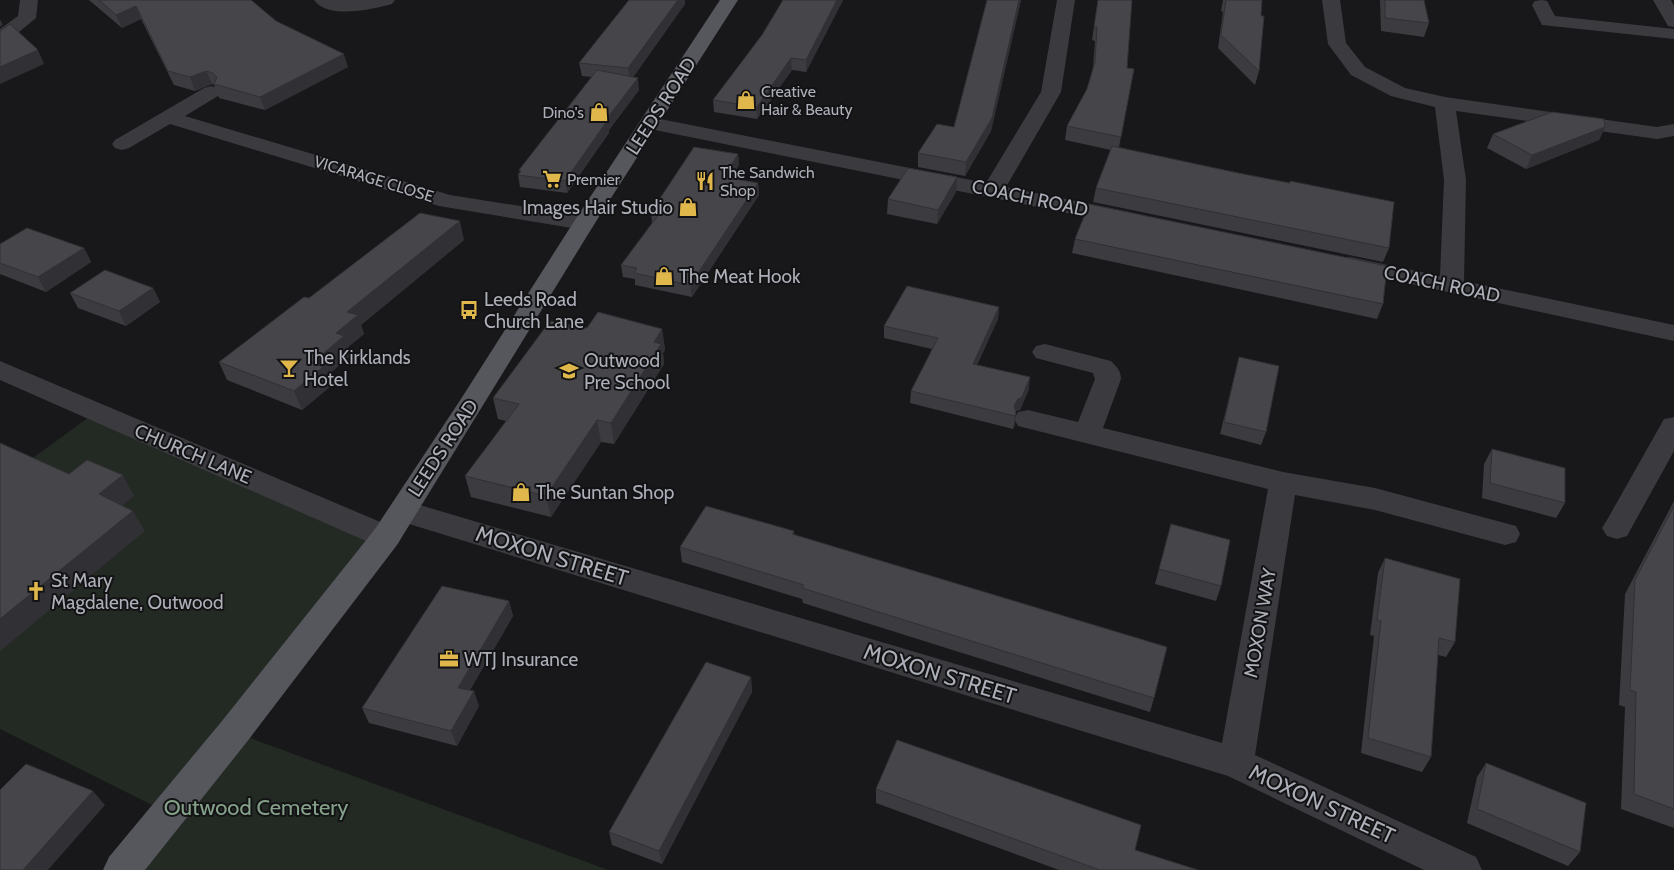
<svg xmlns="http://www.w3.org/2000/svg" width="1674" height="870" font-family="Cabin,sans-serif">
<rect width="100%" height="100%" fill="#18181a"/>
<!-- green -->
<path fill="#232a24" d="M 96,412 L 386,537 L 234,732 L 608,870 L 122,870 L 168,813 L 0,729 L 0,482 Z"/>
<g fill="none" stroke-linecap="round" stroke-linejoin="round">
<!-- minor -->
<path fill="#3a3a3f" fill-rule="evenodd" d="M 20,0 L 38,0 L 36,18 L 7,42 L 0,44 L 0,29 L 18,16 Z
M 314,0 L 395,0 L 392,4 C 373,9 328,20 314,0 Z
M 1057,0 L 1075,0 L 1061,92 L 1006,187 L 1130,212 L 1133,217 L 1130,222 L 1122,224 L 650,129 L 643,127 L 640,123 L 643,119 L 650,117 L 986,183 L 1041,92 Z
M 1322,0 L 1340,0 L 1346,43 L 1365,67 L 1405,88 L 1445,97 L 1657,127 L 1674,124 L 1674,136 L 1657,139 L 1456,111 L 1466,180 L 1464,281 L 1674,325 L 1674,341 L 1342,269 L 1338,264 L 1342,259 L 1350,257 L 1440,276 L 1444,180 L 1435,107 L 1391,96 L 1351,75 L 1328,44 Z
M 1542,0 L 1547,1 L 1555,16 L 1674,29 L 1674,39 L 1542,25 L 1532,5 L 1535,1 Z
M 1653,0 L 1671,0 L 1674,6 L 1674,27 L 1668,26 Z
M 211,86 L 218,88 L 221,92 L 218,96 L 185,116 L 450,195 L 584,216 L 592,218 L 595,223 L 592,228 L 584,230 L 439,206 L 170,124 L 129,148 L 122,150 L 115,148 L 112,144 L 115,140 L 204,88 Z
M 1045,344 L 1111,361 C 1117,367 1121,371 1121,379 L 1103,428 L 1283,472 L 1375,488 L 1516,526 L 1520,534 L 1516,542 L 1505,545 L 1375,510 L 1295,495 L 1255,755 L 1476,857 L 1482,870 L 1424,870 L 1228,776 L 393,519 L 388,511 L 393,503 L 403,500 L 1222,743 L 1268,489 L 1018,426 L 1014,419 L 1018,412 L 1028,410 L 1078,422 L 1095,379 L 1093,373 L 1036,358 L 1032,352 L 1036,346 Z
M 0,361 L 397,529 L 401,537 L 397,545 L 386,548 L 375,545 L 0,380 Z
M 1674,417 L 1674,451 L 1627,536 L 1617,539 L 1607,536 L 1602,528 L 1607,520 L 1664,419 Z"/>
<!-- major -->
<path fill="#56575d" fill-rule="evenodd" d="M 720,0 L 738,0 L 595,223 L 397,545 L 246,743 L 145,870 L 103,870 L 109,857 L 222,721 L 375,529 L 459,402 L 573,223 Z"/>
</g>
<!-- wall -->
<path fill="#3c3b40" d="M 89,0 L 251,0 L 276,21 L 348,67 L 265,110 L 219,98 L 214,85 L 212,84 L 195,91 L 174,85 L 141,19 L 122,28 Z
M 629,0 L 685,0 L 685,4 L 633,77 L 639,90 L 609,130 L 609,133 L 567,193 L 520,187 L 518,175 L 520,172 L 519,170 L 592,77 L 582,76 L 579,63 Z
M 783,0 L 843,0 L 806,72 L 792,70 L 757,119 L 714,112 L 713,100 L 762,35 Z
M 987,0 L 1021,0 L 991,131 L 965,176 L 918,167 L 918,153 L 954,127 Z
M 1098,0 L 1127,68 L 1134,69 L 1119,147 L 1389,248 L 1383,262 L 1093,202 L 1096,188 L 1111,150 L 1065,140 L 1067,126 L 1087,89 L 1093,68 L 1095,41 L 1092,40 Z
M 1223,0 L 1262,0 L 1261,16 L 1259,71 L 1255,85 L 1218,48 L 1223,12 L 1221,11 Z
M 1380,0 L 1424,0 L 1429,23 L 1424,37 L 1381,31 Z
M 1605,127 L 1599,140 L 1526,169 L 1487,148 L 1493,134 Z
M 738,154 L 739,165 L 731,178 L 758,183 L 759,195 L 692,297 L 635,285 L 635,279 L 623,277 L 621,265 L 652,223 L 651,212 Z
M 956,192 L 937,224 L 887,214 L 888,199 Z
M 1075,239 L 1383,304 L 1377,319 L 1072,253 Z
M 464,240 L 361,325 L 364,334 L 348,347 L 351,355 L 327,376 L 331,386 L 302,410 L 227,380 L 219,362 L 309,298 Z
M 0,244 L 84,248 L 91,262 L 46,292 L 0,274 Z
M 153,288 L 160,302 L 126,326 L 78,308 L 70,293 Z
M 999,307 L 998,319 L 977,365 L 1029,389 L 1020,410 L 1016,411 L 1015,424 L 1013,429 L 910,403 L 911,391 L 932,349 L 884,338 L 884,326 Z
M 587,328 L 662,329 L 665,350 L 663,353 L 664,364 L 614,444 L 601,442 L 551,517 L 471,497 L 465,476 L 506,421 L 498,419 L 493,398 Z
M 1239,357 L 1266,432 L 1261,445 L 1220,434 Z
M 1492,449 L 1565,503 L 1556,518 L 1482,498 L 1484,464 Z
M 1674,501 L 1674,828 L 1621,809 L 1625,707 L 1619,705 L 1625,594 Z
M 1171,524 L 1221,586 L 1216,601 L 1155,584 Z
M 794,531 L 794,534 L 1154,698 L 1150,712 L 803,603 L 802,599 L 682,562 L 680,547 Z
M 1385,558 L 1455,642 L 1446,657 L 1438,655 L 1431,757 L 1422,772 L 1361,753 L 1374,636 L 1370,635 L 1378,573 Z
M 509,601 L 513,616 L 470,690 L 479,706 L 457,746 L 369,723 L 362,708 Z
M 751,677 L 752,692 L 662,864 L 612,845 L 609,832 Z
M 1486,763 L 1580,852 L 1568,866 L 1467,823 L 1477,777 Z
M 876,789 L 1135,850 L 1198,870 L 1059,870 L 876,803 Z"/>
<!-- shaded-wall -->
<path fill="#313034" d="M 678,0 L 685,0 L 685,4 L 630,82 L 628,68 Z
M 837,0 L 843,0 L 806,72 L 806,60 Z
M 1019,0 L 1021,0 L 991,131 L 965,176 L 966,162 Z
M 136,6 L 141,19 L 122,28 L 116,15 Z
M 0,19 L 3,25 L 0,27 Z
M 38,50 L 44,64 L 0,84 L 0,67 Z
M 344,54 L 348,67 L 265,110 L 260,97 Z
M 791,58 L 792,70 L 757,119 L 757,107 Z
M 206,71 L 212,84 L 195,91 L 190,77 Z
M 638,78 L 639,90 L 609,130 L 609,133 L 567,193 L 565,181 L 605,121 Z
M 1605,127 L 1599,140 L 1526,169 L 1532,155 Z
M 738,154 L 739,165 L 725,188 L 724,177 Z
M 957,177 L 956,192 L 937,224 L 938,210 Z
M 758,183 L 759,195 L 692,297 L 690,285 Z
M 460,221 L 464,240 L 361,325 L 364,334 L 348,347 L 351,355 L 327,376 L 331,386 L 302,410 L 294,391 L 312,363 L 336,333 L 347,312 Z
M 84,248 L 91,262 L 46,292 L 38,277 Z
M 153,288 L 160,302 L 126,326 L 119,311 Z
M 999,307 L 998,319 L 971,376 L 973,364 Z
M 662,329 L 665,350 L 663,353 L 664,364 L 614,444 L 611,423 L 654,342 Z
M 1030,377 L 1029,389 L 1020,410 L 1016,411 L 1014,406 Z
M 1016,412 L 1015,424 L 1013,429 L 1015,416 Z
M 597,420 L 601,442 L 551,517 L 546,496 Z
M 123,475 L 134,496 L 111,515 L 99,494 Z
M 133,511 L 145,531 L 0,651 L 0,619 Z
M 509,601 L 513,616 L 463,702 L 458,688 Z
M 751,677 L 752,692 L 662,864 L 659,851 Z
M 474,691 L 479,706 L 457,746 L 451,731 Z
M 93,791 L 105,805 L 48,870 L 23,870 Z"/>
<!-- building -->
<path fill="#46454a" stroke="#313034" d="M 99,0 L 251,0 L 276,21 L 344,54 L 260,97 L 214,84 L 217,77 L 213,73 L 206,71 L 190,77 L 168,71 L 136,6 L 116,15 Z
M 629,0 L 678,0 L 628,68 L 579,63 Z
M 783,0 L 837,0 L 806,60 L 791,58 L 757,107 L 713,100 L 762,35 Z
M 987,0 L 1019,0 L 992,118 L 966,162 L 918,153 L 937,124 L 954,127 Z
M 1098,0 L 1132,0 L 1127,68 L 1134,69 L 1121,137 L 1067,126 L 1087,89 L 1095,62 L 1097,27 L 1094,27 Z
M 1226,0 L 1262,0 L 1261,16 L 1264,16 L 1259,71 L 1221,35 Z
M 1385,0 L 1424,0 L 1429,23 L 1385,18 Z
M 10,24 L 38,50 L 0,67 L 0,31 Z
M 597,70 L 638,78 L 605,121 L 607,121 L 565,181 L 518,175 L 521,171 L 519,170 Z
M 1552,112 L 1604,119 L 1605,127 L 1532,155 L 1493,134 Z
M 1112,146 L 1243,174 L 1290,183 L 1290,181 L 1394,202 L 1389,248 L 1096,188 Z
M 694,147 L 738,154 L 724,177 L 758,183 L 690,285 L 634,273 L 637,268 L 621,265 L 659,214 L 651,212 Z
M 908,168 L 957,177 L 938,210 L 888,199 Z
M 1089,204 L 1387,266 L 1383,304 L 1075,239 Z
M 420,213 L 460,221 L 347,312 L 358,315 L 336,333 L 344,336 L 312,363 L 323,367 L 294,391 L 219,362 L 304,297 L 309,298 Z
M 27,228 L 84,248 L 38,277 L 0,263 L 0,244 Z
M 105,270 L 153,288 L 119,311 L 70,293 Z
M 907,286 L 999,307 L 973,364 L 1030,377 L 1022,397 L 1018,399 L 1014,406 L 1016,412 L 1015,416 L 911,391 L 938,338 L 884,326 Z
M 598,312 L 662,329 L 654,342 L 661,344 L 611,423 L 597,420 L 546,496 L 465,476 L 519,404 L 493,398 L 550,321 L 587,328 Z
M 1239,357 L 1279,366 L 1266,432 L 1224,422 Z
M 0,443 L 69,474 L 87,460 L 123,475 L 99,494 L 133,511 L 0,619 Z
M 1492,449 L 1565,468 L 1565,503 L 1490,483 Z
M 706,506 L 794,531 L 792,534 L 1167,647 L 1154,698 L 802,588 L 804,585 L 680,547 Z
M 1674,506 L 1674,809 L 1634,794 L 1636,692 L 1630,690 L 1635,580 Z
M 1171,524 L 1230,540 L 1221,586 L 1159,569 Z
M 1385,558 L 1460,579 L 1455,642 L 1439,638 L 1431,757 L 1368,738 L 1381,621 L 1377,620 Z
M 442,586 L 509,601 L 458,688 L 474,691 L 451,731 L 362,708 Z
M 706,662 L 751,677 L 659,851 L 609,832 Z
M 897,740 L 1141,825 L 1135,850 L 1198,870 L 1100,870 L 876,789 Z
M 1486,763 L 1586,803 L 1580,852 L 1477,809 Z
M 26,764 L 93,791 L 23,870 L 0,870 L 0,790 Z"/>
<!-- icons -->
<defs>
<g id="shop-bare" transform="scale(1.5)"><path d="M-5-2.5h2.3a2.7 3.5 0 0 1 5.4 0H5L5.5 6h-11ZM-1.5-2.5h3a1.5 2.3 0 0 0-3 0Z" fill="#e0b74b" stroke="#131315" stroke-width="2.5" paint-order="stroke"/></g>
<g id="supermarket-bare" transform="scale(1.5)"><path d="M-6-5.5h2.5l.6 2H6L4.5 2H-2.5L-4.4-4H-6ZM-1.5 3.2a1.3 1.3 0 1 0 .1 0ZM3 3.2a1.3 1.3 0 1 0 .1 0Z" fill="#e0b74b" stroke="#131315" stroke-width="2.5" paint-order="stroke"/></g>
<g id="restaurant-bare" transform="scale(1.5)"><path d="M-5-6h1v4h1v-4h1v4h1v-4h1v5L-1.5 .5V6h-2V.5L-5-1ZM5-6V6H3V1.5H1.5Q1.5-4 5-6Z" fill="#e0b74b" stroke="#131315" stroke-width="2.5" paint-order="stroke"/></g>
<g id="bus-bare" transform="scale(1.5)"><path d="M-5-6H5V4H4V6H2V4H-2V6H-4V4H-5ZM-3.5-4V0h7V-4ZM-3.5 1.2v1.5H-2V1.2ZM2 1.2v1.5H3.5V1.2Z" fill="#e0b74b" stroke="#131315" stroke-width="2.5" paint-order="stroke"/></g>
<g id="bar-bare" transform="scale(1.5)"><path d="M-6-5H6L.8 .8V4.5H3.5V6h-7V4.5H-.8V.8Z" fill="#e0b74b" stroke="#131315" stroke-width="2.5" paint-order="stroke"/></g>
<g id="school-bare" transform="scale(1.5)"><path d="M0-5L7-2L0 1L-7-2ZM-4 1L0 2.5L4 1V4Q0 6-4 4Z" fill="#e0b74b" stroke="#131315" stroke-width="2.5" paint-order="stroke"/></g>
<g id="church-bare" transform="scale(1.5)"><path d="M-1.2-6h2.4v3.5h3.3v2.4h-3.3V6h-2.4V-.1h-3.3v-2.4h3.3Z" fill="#e0b74b" stroke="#131315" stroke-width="2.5" paint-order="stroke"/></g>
<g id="office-bare" transform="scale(1.5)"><path d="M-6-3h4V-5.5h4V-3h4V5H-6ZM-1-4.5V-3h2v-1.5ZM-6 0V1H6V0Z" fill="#e0b74b" stroke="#131315" stroke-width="2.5" paint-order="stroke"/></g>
</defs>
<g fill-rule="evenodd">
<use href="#shop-bare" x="746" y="100"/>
<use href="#shop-bare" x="599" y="112"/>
<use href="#supermarket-bare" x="552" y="179"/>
<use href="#restaurant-bare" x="705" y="181"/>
<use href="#shop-bare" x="688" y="207"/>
<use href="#shop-bare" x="664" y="276"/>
<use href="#bus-bare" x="469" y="310"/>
<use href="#bar-bare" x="289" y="368"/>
<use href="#school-bare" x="569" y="371"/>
<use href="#shop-bare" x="521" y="492"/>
<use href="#church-bare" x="36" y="591"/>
<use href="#office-bare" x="449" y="659"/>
</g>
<g text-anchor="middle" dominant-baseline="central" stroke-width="4" stroke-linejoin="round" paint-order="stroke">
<!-- far-poi labels -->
<g font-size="16" fill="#acafb8" stroke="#131315" text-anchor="start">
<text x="761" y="91">Creative<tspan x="761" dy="18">Hair &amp; Beauty</tspan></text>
<text x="584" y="112" text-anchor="end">Dino's</text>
<text x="720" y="172">The Sandwich<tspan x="720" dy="18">Shop</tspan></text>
<text x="567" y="179">Premier</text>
</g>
<!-- far-street labels -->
<g font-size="16" fill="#acafb8" stroke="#131315">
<text transform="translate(374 179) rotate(17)">VICARAGE CLOSE</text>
</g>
<!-- street labels -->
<g font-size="19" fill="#acafb8" stroke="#131315">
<text transform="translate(661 106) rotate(-57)">LEEDS ROAD</text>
<text transform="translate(1030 198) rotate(12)">COACH ROAD</text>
<text transform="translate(1442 284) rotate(12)">COACH ROAD</text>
<text transform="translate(443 448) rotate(-57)">LEEDS ROAD</text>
<text transform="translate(193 454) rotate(23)">CHURCH LANE</text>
<text transform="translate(1260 623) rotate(-80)">MOXON WAY</text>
</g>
<!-- poi labels -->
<g font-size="19" fill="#acafb8" stroke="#131315" text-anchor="start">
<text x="673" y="207" text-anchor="end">Images Hair Studio</text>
<text x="679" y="276">The Meat Hook</text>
<text x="484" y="299">Leeds Road<tspan x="484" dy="22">Church Lane</tspan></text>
<text x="304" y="357">The Kirklands<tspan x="304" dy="22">Hotel</tspan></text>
<text x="584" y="360">Outwood<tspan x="584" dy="22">Pre School</tspan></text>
<text x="536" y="492">The Suntan Shop</text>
<text x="51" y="580">St Mary<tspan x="51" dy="22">Magdalene, Outwood</tspan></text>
<text x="464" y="659">WTJ Insurance</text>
</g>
<!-- near-street labels -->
<g font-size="22" fill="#acafb8" stroke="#131315">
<text transform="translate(552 556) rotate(17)">MOXON STREET</text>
<text transform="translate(940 674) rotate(17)">MOXON STREET</text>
<text transform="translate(1322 804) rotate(25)">MOXON STREET</text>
</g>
<!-- near-park labels -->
<g font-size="22" fill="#85a189" stroke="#131315">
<text x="256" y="807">Outwood Cemetery</text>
</g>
</g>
</svg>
